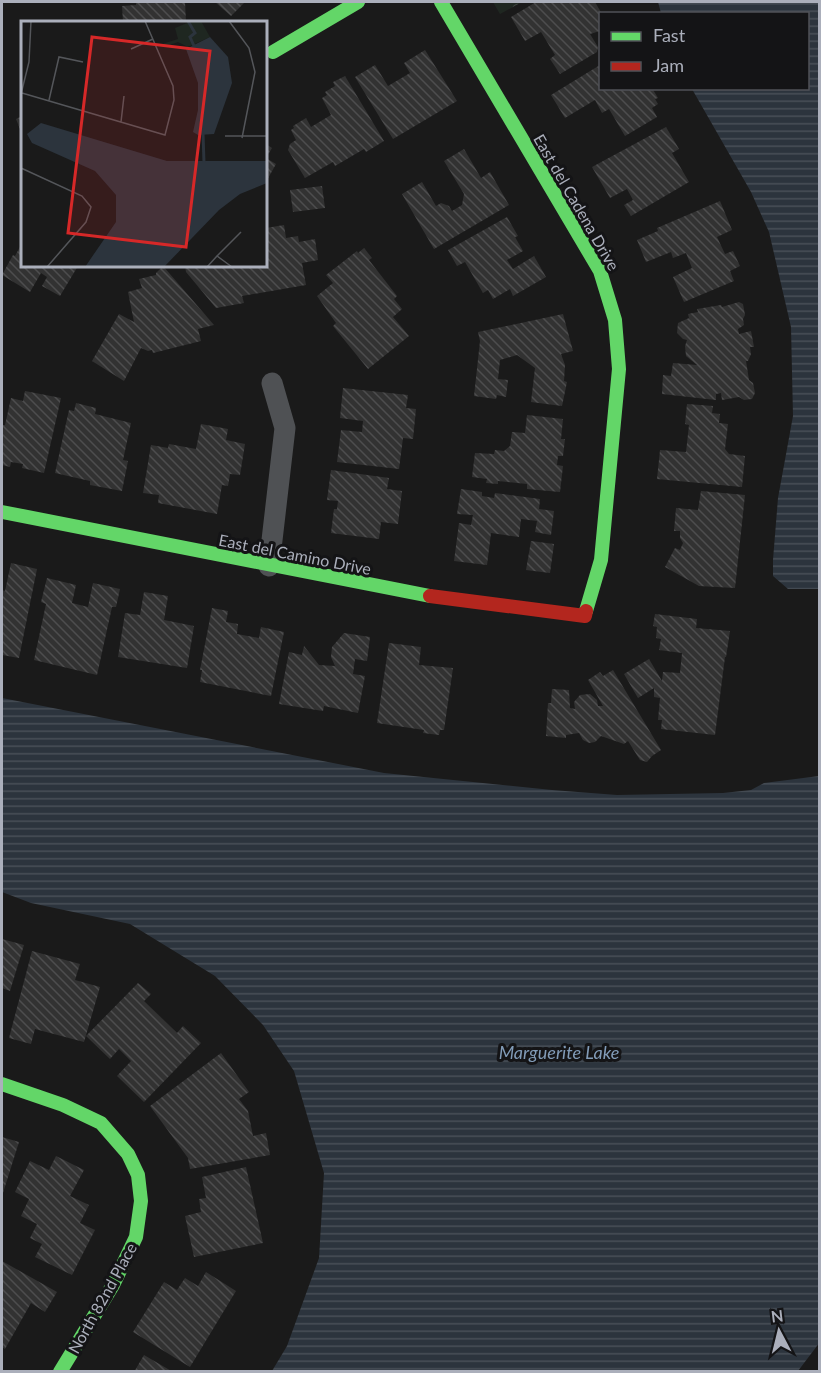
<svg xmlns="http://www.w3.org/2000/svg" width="821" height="1373" font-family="Lato,sans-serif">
<defs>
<pattern id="park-crowns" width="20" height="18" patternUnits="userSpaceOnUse" patternTransform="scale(1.5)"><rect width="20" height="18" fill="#1f2721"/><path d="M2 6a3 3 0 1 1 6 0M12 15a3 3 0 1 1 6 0" fill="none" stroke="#3d443f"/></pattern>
<pattern id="water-rules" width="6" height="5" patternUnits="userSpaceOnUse" patternTransform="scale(1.5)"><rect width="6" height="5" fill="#2c343d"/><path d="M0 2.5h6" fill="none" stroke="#484f57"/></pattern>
<pattern id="building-back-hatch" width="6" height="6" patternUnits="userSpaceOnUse" patternTransform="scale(1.5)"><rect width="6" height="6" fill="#323232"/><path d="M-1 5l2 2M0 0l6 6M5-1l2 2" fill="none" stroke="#4d4d4e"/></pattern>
</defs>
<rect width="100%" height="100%" fill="#1a1a1a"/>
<!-- park -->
<path fill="url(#park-crowns)" d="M 493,2 L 522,2 L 500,14 Z"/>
<!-- water -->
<path fill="url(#water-rules)" d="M 658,2 L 819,2 L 819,589 L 788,589 L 773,576 L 773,560 L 778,498 L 793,416 L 791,327 L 769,232 L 751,192 L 692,89 L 808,88 L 808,14 L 661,13 Z
M 2,698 L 384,773 L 552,790 L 617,795 L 723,793 L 751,790 L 764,783 L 819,776 L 820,1342 L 798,1371 L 272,1371 L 287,1346 L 319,1258 L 324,1173 L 294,1071 L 263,1025 L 215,976 L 130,924 L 31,903 L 2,892 Z"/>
<!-- building -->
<path fill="url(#building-back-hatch)" d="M 136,2 L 185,2 L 186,22 L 123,22 L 122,6 L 136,5 Z
M 215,2 L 245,2 L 231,16 Z
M 536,2 L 595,2 L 602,14 L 600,14 L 600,31 L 590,34 L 598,47 L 597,52 L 560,74 L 550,59 L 555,55 L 541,32 L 525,41 L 511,17 Z
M 425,50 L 457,101 L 393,139 L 355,77 L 375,65 L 388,86 L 410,73 L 404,63 Z
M 600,65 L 600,88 L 652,88 L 658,98 L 655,99 L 658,104 L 652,108 L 657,117 L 625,136 L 609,109 L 602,113 L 595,100 L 565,118 L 551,95 Z
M 345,76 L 384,141 L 366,152 L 364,149 L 335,166 L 333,162 L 305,178 L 288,150 L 290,144 L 296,140 L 291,130 L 294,128 L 293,126 L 306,118 L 311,127 L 331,115 L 322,98 L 327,95 L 325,92 L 335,86 L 333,82 Z
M 22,116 L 22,134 L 16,119 Z
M 666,127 L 679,149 L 672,153 L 689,182 L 631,216 L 624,205 L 633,200 L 627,189 L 610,198 L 592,167 Z
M 266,144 L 272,148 L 266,158 L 276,164 L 266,182 Z
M 464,149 L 481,178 L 490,172 L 509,205 L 434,249 L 402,194 L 422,182 L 436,206 L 441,203 L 449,206 L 452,211 L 462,205 L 464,194 L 444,161 Z
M 322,186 L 325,208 L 293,212 L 290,190 Z
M 720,201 L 732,230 L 717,237 L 725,254 L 733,251 L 740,266 L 730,271 L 734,281 L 684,302 L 673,277 L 692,268 L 686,253 L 673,258 L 671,252 L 646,262 L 637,240 L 658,231 L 657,228 Z
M 507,217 L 518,236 L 515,237 L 523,251 L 507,260 L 513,269 L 534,256 L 546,277 L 513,296 L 510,289 L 493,299 L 488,290 L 483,293 L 465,262 L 457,266 L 448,250 Z
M 284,225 L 286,238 L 298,236 L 299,242 L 315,239 L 318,260 L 302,263 L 306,285 L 242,296 L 244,303 L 216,308 L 186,272 L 185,266 L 266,266 L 266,228 Z
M 22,243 L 22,266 L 78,266 L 60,296 L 42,286 L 47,277 L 41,273 L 30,292 L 2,275 L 13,255 L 15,256 Z
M 364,248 L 372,258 L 369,260 L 397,296 L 394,299 L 402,309 L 393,317 L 409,336 L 368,369 L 333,326 L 336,323 L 317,296 L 333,283 L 326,275 L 357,251 L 358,253 Z
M 163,266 L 214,325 L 198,329 L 201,341 L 153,353 L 152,350 L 148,351 L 141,348 L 124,381 L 92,361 L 119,314 L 134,322 L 128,292 L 142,288 L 139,279 L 156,275 L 156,273 Z
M 739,302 L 743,304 L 745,315 L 743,319 L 744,325 L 738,329 L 739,334 L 751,331 L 754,347 L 750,347 L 751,354 L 748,361 L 746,361 L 749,380 L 753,383 L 755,393 L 752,399 L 744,400 L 739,397 L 722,400 L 721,393 L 716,394 L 716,400 L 662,394 L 663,375 L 671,376 L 673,363 L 697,365 L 686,356 L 685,346 L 687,340 L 683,339 L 677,333 L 678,323 L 689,318 L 688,314 L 698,312 L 697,309 L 721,305 L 722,307 Z
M 563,314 L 573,351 L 561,354 L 565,365 L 564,381 L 567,382 L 562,406 L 531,402 L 535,368 L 517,355 L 500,360 L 498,379 L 508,380 L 506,397 L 497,395 L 496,399 L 474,396 L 480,341 L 478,332 Z
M 343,388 L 408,395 L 406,408 L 416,409 L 413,439 L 403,438 L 399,469 L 337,462 L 341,430 L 362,432 L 363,421 L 340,418 Z
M 25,391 L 61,398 L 44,473 L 22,468 L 23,464 L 11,462 L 10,467 L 2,465 L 2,425 L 5,425 L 11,398 L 23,401 Z
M 76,403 L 96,408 L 95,414 L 131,423 L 123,460 L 128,461 L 122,491 L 90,485 L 90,481 L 55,473 L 69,410 L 74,411 Z
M 687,404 L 713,406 L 712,413 L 720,414 L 719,423 L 728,424 L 725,449 L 729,454 L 745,456 L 742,487 L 657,479 L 660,450 L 686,452 L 689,425 L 685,424 Z
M 527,415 L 563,419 L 561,439 L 565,439 L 563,456 L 558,456 L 557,465 L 563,466 L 560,492 L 527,489 L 527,484 L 498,481 L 498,484 L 486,483 L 487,479 L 472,477 L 475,453 L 494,454 L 495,450 L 504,451 L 510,446 L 512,432 L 525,433 Z
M 201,424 L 228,429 L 226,440 L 245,444 L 240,475 L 230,474 L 228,486 L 222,485 L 217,514 L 158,503 L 159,495 L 143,493 L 151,445 L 168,448 L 169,444 L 196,449 Z
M 331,470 L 389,478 L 387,489 L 402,491 L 398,524 L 381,522 L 379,539 L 331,533 L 334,509 L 337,509 L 338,501 L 327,500 Z
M 461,489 L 482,492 L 482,496 L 494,498 L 495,493 L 540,499 L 539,509 L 554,511 L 551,535 L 535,532 L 537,521 L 521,519 L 519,537 L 491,533 L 487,565 L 454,561 L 459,523 L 471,525 L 473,515 L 457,514 Z
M 701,491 L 745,495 L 735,588 L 699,586 L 665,567 L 675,548 L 680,550 L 683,543 L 680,538 L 680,531 L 674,531 L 676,508 L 698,510 Z
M 531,541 L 554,544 L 550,573 L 526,570 Z
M 11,563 L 37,569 L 19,658 L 2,655 L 2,590 L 5,591 Z
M 47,578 L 76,585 L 72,603 L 88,607 L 93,583 L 120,589 L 116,607 L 112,607 L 97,675 L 34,660 L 46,604 L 41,602 Z
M 144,592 L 168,596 L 164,620 L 194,626 L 187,668 L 118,657 L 125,613 L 140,615 Z
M 212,608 L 228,611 L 226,622 L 238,624 L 237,634 L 259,638 L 261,627 L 284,632 L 271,696 L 200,682 L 202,670 L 200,670 Z
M 655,614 L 697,619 L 696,628 L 730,631 L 726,657 L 725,657 L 715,735 L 661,729 L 662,720 L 658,720 L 660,698 L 654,697 L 654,688 L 638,698 L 624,674 L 649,659 L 662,681 L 663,672 L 680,673 L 682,653 L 659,650 L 661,639 L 656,638 L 657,627 L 653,626 Z
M 344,633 L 370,637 L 367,661 L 355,659 L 353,674 L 365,676 L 358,713 L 324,706 L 323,711 L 279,704 L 289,652 L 302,655 L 304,646 L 319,665 L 335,666 L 331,657 L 332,647 Z
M 389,643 L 421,647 L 419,665 L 453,668 L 444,730 L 440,730 L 439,735 L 423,733 L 424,730 L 377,723 Z
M 613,670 L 661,750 L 652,756 L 647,762 L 640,760 L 628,741 L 624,744 L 601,736 L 595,742 L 589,743 L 583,740 L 579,733 L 566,735 L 566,738 L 546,736 L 548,703 L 551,703 L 552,689 L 569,690 L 570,708 L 575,709 L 574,702 L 580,695 L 590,694 L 597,700 L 598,706 L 603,706 L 588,680 L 600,672 L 603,676 Z
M 2,939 L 24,945 L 10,991 L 2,988 Z
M 32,951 L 80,964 L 75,980 L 100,987 L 84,1042 L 35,1029 L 31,1044 L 9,1038 Z
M 138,983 L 151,994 L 144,1001 L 177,1033 L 183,1026 L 201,1043 L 144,1102 L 117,1076 L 131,1061 L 119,1049 L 110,1059 L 86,1036 Z
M 221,1053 L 249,1092 L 239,1099 L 248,1111 L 253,1136 L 266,1133 L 270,1155 L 190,1169 L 188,1158 L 150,1106 Z
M 2,1137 L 19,1142 L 2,1196 Z
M 56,1156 L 84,1170 L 70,1196 L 89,1205 L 80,1223 L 95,1230 L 72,1275 L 35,1257 L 42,1244 L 30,1238 L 37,1224 L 21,1216 L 29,1199 L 15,1192 L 30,1161 L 49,1170 Z
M 246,1167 L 263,1243 L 194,1257 L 185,1216 L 201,1212 L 199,1199 L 206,1198 L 202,1177 Z
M 2,1261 L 57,1292 L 45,1312 L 31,1303 L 5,1349 L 2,1347 Z
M 206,1272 L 236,1291 L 190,1367 L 133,1332 L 164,1282 L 177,1290 L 185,1278 L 198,1286 Z
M 144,1355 L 173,1372 L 134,1372 Z"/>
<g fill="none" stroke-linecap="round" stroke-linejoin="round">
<!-- street -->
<path stroke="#4f5154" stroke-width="21" d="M 269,566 L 285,428 L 272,383"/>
<!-- fast -->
<path stroke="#63d668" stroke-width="14" d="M 441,2 L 600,271 L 615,320 L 619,369 L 601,560 L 586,611
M 273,52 L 358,2
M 2,512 L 430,596
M 2,1084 L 63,1105 L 101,1123 L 128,1154 L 138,1175 L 141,1201 L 136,1237 L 113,1285 L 60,1372"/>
<!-- jam -->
<path stroke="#b3261e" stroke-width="14" d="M 430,596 L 585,616 L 586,611"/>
</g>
<g text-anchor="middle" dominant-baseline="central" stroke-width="6" stroke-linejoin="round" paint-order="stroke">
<!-- street labels -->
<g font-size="16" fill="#abafbb" stroke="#141416">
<text transform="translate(577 202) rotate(60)">East del Cadena Drive</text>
<text transform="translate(295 554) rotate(11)">East del Camino Drive</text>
<text transform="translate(102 1298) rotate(-61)">North 82nd Place</text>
</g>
<!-- water labels -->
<g font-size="18" font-style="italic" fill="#819bb7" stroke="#141416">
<text x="559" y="1052">Marguerite Lake</text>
</g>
</g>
<!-- overview -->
<g transform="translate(21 21)">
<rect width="246" height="246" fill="#1a1a1a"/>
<path d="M 171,0 L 180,0 L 189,16 L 167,26 L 157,21 L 143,26 L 141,23 L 157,18 L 154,7 Z" fill="#1f2721"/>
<path d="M 189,16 L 207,36 L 211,62 L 193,113 L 177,114 L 172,111 L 177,89 L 177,62 L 165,28 ZM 20,102 L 146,140 L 246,140 L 246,162 L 219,173 L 198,189 L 143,246 L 64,246 L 95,201 L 95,174 L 74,150 L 11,122 L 6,113 Z" fill="#2c343d"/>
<path fill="none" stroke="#2c343d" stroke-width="3" d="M 167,0 L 174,12 L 169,16 L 173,25M 182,112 L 183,142"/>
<path fill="none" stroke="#54565a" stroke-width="1.5" d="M 208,0 L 228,27 L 234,51 L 221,117M 110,28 L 132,18M 1,72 L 144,114 L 153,79 L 152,65 L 124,0M 0,73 L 8,41 L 10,0M 28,79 L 38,36 L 62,41M 100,101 L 103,75M 204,115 L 246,115M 0,147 L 61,175 L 70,186 L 65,201 L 26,246M 196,235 L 220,211M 186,246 L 196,235 L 211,246"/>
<path fill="#d62828" fill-opacity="0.15" stroke="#d62828" stroke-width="3" d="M 71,16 L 189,30 L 165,226 L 47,212 Z"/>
<rect width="246" height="246" fill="none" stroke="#abafbb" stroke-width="3"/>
</g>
<!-- border -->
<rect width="821" height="1373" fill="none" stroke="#abafbb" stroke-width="6"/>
<!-- legend -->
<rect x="599" y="12" width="210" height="78" fill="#141416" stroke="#505258" stroke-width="1.5"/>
<rect x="611" y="32" width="30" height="9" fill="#63d668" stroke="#505258" stroke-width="1.5"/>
<text x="653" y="42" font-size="18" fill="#abafbb">Fast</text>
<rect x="611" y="62" width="30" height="9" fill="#b3261e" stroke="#505258" stroke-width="1.5"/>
<text x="653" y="72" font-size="18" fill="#abafbb">Jam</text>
<!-- north arrow -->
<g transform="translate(779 1331) rotate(353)" stroke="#141416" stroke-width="4.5" paint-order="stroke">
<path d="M0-4.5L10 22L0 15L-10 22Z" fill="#abafbb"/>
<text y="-9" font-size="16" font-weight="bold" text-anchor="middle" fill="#abafbb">N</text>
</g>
</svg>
